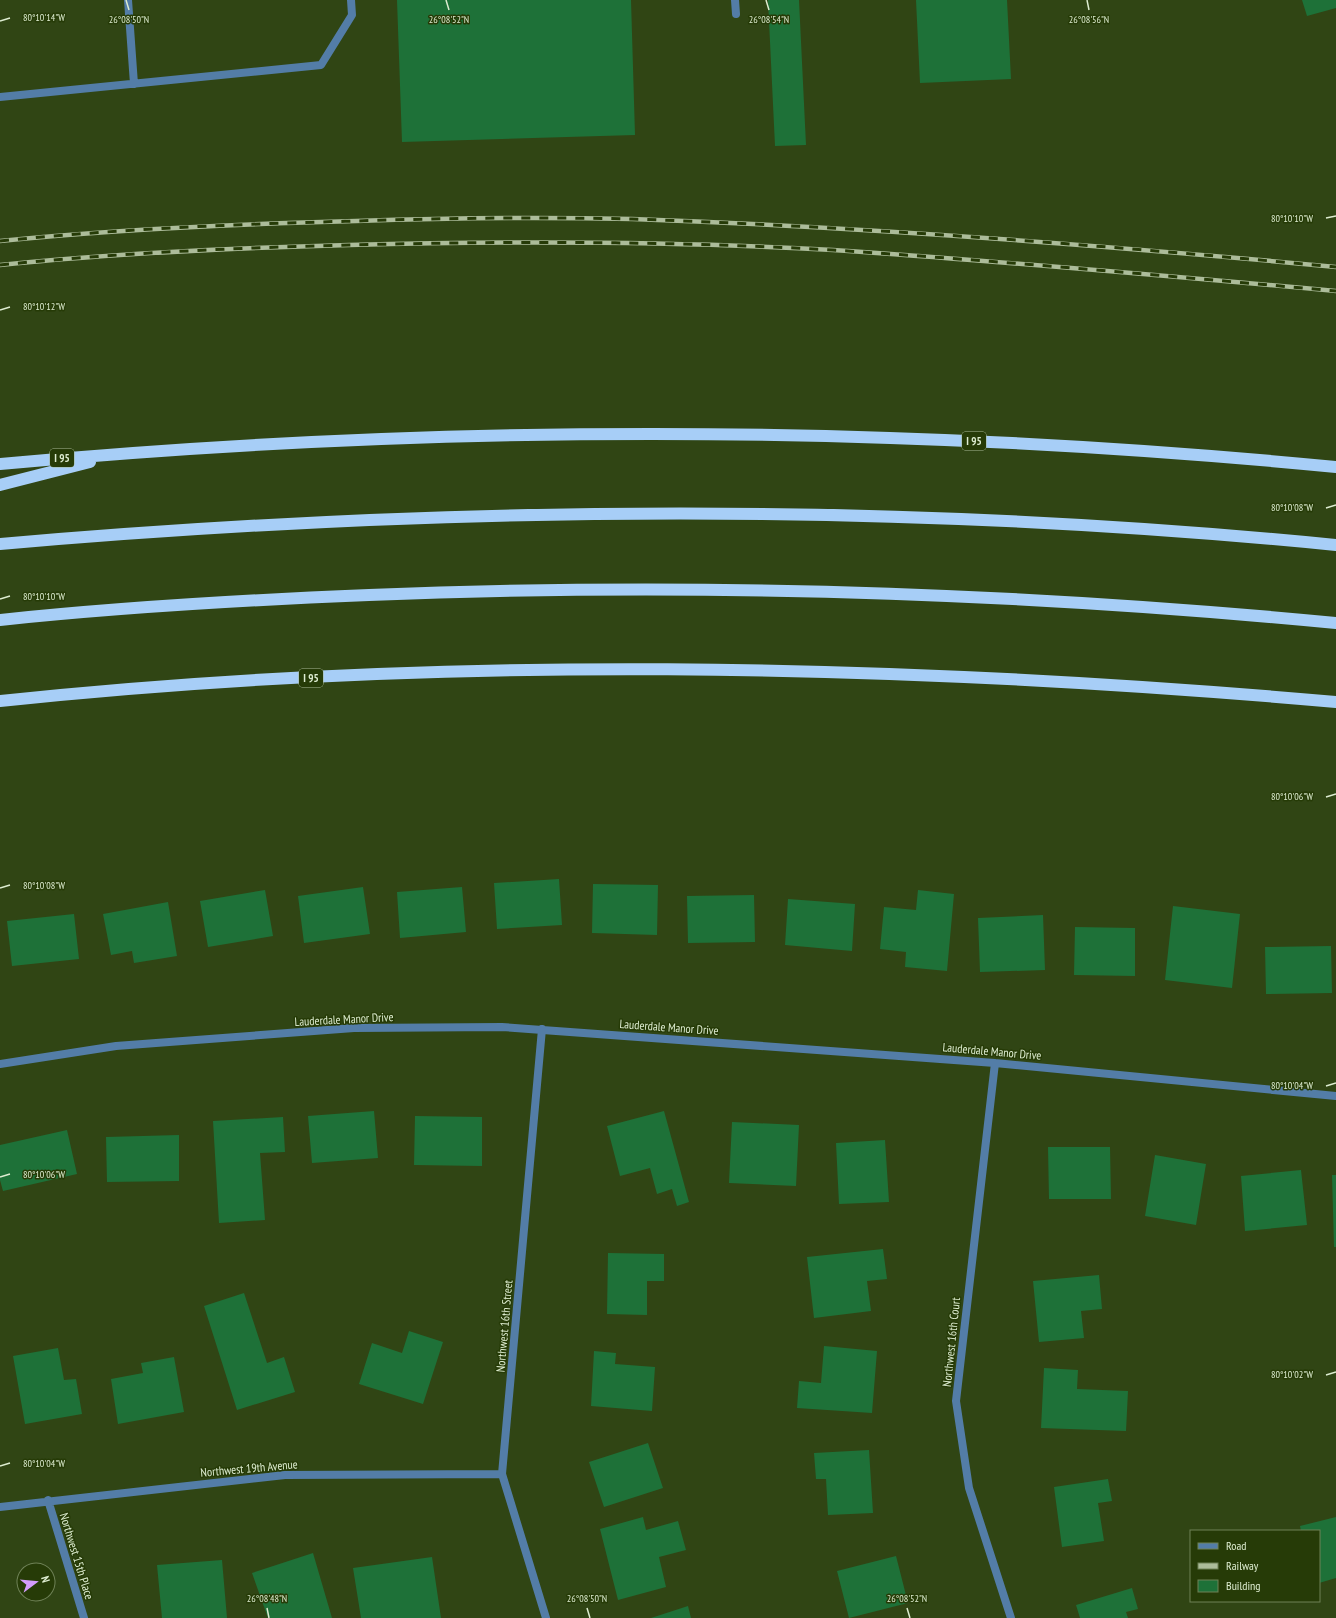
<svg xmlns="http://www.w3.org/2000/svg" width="1336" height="1618" font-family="'PT Sans Narrow',sans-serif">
<rect width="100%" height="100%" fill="#304514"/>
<!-- building -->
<path fill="#1e7138" d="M 397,0 L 631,0 L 635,135 L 402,142 Z
M 768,0 L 799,0 L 806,145 L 775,146 Z
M 916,0 L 1007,0 L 1011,79 L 920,83 Z
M 1302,0 L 1336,0 L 1336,8 L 1307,16 Z
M 559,879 L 562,925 L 497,929 L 494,883 Z
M 593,884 L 658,885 L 657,935 L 592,933 Z
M 363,887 L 370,934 L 304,943 L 298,896 Z
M 462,887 L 466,932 L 400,938 L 397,892 Z
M 265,890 L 273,936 L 208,947 L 200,901 Z
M 918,890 L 954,894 L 947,971 L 905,967 L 906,952 L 880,949 L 884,907 L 916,910 Z
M 754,895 L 755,942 L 688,943 L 687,896 Z
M 788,899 L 855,904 L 852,951 L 785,945 Z
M 168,902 L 177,956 L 134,963 L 132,951 L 111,955 L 103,914 Z
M 1173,906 L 1240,914 L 1232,988 L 1165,980 Z
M 74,914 L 79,959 L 12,966 L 7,921 Z
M 1043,915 L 1045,970 L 980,972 L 978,918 Z
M 1075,927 L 1135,928 L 1135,976 L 1074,975 Z
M 1331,946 L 1332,993 L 1266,994 L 1265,947 Z
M 374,1111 L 378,1158 L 312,1163 L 308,1116 Z
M 664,1111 L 689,1202 L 677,1206 L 672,1189 L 657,1194 L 650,1168 L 620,1176 L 607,1126 Z
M 415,1116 L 482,1117 L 482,1166 L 414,1165 Z
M 283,1117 L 285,1152 L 260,1153 L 265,1220 L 219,1223 L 213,1121 Z
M 732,1122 L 799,1125 L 796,1186 L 729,1183 Z
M 67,1130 L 77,1174 L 3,1191 L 0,1180 L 0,1145 Z
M 179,1135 L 179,1181 L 107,1182 L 106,1137 Z
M 885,1140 L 889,1202 L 839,1204 L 836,1143 Z
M 1048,1147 L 1110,1147 L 1111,1199 L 1049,1199 Z
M 1155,1155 L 1206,1164 L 1196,1225 L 1145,1216 Z
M 1301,1170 L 1307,1225 L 1245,1231 L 1241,1176 Z
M 1332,1175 L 1336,1175 L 1336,1247 L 1334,1247 Z
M 883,1249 L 887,1279 L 867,1281 L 871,1311 L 814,1318 L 807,1257 Z
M 608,1253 L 664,1254 L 664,1281 L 647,1281 L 647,1315 L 607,1314 Z
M 1099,1275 L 1102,1309 L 1081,1311 L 1084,1338 L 1039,1342 L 1033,1281 Z
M 244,1293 L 267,1363 L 284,1357 L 295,1392 L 237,1410 L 204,1306 Z
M 409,1331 L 443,1342 L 423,1404 L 359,1384 L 372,1343 L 402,1353 Z
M 824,1346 L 877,1351 L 872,1413 L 797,1408 L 799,1381 L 821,1383 Z
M 58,1348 L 64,1380 L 76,1379 L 82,1414 L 25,1424 L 13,1356 Z
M 594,1351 L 616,1353 L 615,1364 L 655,1367 L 652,1411 L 591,1406 Z
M 174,1357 L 184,1412 L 118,1424 L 111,1379 L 143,1373 L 141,1363 Z
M 1044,1368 L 1078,1370 L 1077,1389 L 1128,1391 L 1126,1431 L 1041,1428 Z
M 648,1443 L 663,1488 L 604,1507 L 589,1462 Z
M 869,1450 L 873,1513 L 828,1515 L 826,1479 L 816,1479 L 814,1453 Z
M 1108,1479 L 1112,1501 L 1098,1503 L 1104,1541 L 1062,1547 L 1054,1487 Z
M 643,1517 L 646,1530 L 678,1521 L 686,1550 L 659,1557 L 666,1587 L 618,1600 L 600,1529 Z
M 1336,1517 L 1336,1578 L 1319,1583 L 1319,1531 L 1301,1531 L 1300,1526 Z
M 313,1553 L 332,1618 L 268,1618 L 252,1573 Z
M 896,1556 L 908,1603 L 849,1618 L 837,1571 Z
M 432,1557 L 441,1618 L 361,1618 L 353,1568 Z
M 222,1560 L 227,1618 L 162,1618 L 157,1565 Z
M 1132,1588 L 1138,1609 L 1126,1612 L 1128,1618 L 1080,1618 L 1076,1605 Z
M 688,1606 L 691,1618 L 651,1618 Z"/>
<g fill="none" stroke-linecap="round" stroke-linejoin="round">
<!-- service -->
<path stroke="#537da7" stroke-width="8" d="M 128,0 L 134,84
M 735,0 L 736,14
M 0,97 L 321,65 L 352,15 L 351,0"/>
<!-- minor -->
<path stroke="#537da7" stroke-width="8" d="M 542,1029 L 502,1474 L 546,1618
M 995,1063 L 956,1401 L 969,1488 L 1011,1618
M 0,1064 L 116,1046 L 354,1028 L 502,1027 L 995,1063 L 1336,1096
M 48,1500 L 84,1618
M 0,1507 L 285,1475 L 502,1474"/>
<!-- motorway -->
<path stroke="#a7cef7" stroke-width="12" d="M 0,464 C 444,423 892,424 1336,467
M 0,485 L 90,462
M 0,544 C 445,505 892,501 1336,545
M 0,620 C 123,607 246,600 369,595 C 692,582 1014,592 1336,623
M 0,701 C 443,654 892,663 1336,702"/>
<!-- rail casing -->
<g stroke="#acbc9a" stroke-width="4.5">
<path id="rail" d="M 0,241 C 118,229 237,224 356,221 C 448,218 540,217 632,219 C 867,227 1102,245 1336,267
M 0,265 C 116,253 233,248 349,245 C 510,241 672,241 833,250 C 1001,261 1169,276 1336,291"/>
</g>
<!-- rail -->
<use href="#rail" stroke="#263b07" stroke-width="3" stroke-dasharray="9" stroke-linecap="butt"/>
</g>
<!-- ticks -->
<path fill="none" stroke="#ddecd0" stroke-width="1.5" d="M 126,0 L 129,10M 446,0 L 449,10M 766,0 L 769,10M 1087,0 L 1089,10M 0,21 L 10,18M 1326,218 L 1336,216M 0,310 L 10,307M 1326,508 L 1336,505M 0,599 L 10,596M 1326,797 L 1336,794M 0,888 L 10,885M 1326,1086 L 1336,1083M 0,1177 L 10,1174M 1326,1375 L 1336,1372M 0,1466 L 10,1463M 267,1608 L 269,1618M 587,1608 L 590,1618M 907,1608 L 910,1618"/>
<g text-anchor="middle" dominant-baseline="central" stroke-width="3" stroke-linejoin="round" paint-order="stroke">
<!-- shield labels -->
<g fill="#263b07" stroke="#a6b794" stroke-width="1">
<rect x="962" y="432" width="24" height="18" rx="3"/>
<rect x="50" y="449" width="24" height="18" rx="3"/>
<rect x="299" y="669" width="24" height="18" rx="3"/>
</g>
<g font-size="11" font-weight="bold" fill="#ddecd0">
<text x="974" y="441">I 95</text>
<text x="62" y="458">I 95</text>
<text x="311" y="678">I 95</text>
</g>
<!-- street labels -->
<g font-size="12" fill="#ddecd0" stroke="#263b07">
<text transform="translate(344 1019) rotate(-3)">Lauderdale Manor Drive</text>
<text transform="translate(669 1027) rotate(4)">Lauderdale Manor Drive</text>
<text transform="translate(992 1051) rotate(5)">Lauderdale Manor Drive</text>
<text transform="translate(504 1326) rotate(-85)">Northwest 16th Street</text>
<text transform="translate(951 1342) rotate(-84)">Northwest 16th Court</text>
<text transform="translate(249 1468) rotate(-5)">Northwest 19th Avenue</text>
<text transform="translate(77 1556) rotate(73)">Northwest 15th Place</text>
</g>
</g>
<g font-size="10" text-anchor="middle" fill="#ddecd0" stroke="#263b07" stroke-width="3" stroke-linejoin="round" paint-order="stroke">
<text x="44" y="21">80°10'14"W</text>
<text x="129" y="23">26°08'50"N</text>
<text x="449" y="23">26°08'52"N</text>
<text x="769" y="23">26°08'54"N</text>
<text x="1089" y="23">26°08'56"N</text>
<text x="1292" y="222">80°10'10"W</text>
<text x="44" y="310">80°10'12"W</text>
<text x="1292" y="511">80°10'08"W</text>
<text x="44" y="600">80°10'10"W</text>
<text x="1292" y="800">80°10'06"W</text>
<text x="44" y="889">80°10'08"W</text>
<text x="1292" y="1089">80°10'04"W</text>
<text x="44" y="1178">80°10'06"W</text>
<text x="1292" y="1378">80°10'02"W</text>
<text x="44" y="1467">80°10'04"W</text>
<text x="267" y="1602">26°08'48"N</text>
<text x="587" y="1602">26°08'50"N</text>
<text x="907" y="1602">26°08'52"N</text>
</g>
<!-- legend -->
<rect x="1190" y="1530" width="130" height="72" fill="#263b07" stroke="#6f8257"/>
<rect x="1198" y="1543" width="20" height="6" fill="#537da7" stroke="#6f8257"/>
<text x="1226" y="1550" font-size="12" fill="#ddecd0">Road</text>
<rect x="1198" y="1563" width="20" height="6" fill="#acbc9a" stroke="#6f8257"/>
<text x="1226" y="1570" font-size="12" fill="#ddecd0">Railway</text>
<rect x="1198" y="1580" width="20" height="12" fill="#1e7138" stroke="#6f8257"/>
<text x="1226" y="1590" font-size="12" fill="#ddecd0">Building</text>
<!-- north arrow -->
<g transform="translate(36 1582) rotate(74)"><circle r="19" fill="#263b07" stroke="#6f8257"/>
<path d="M0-3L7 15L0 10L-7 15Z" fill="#d39cfc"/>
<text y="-6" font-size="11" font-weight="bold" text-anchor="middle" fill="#ddecd0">N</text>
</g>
</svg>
